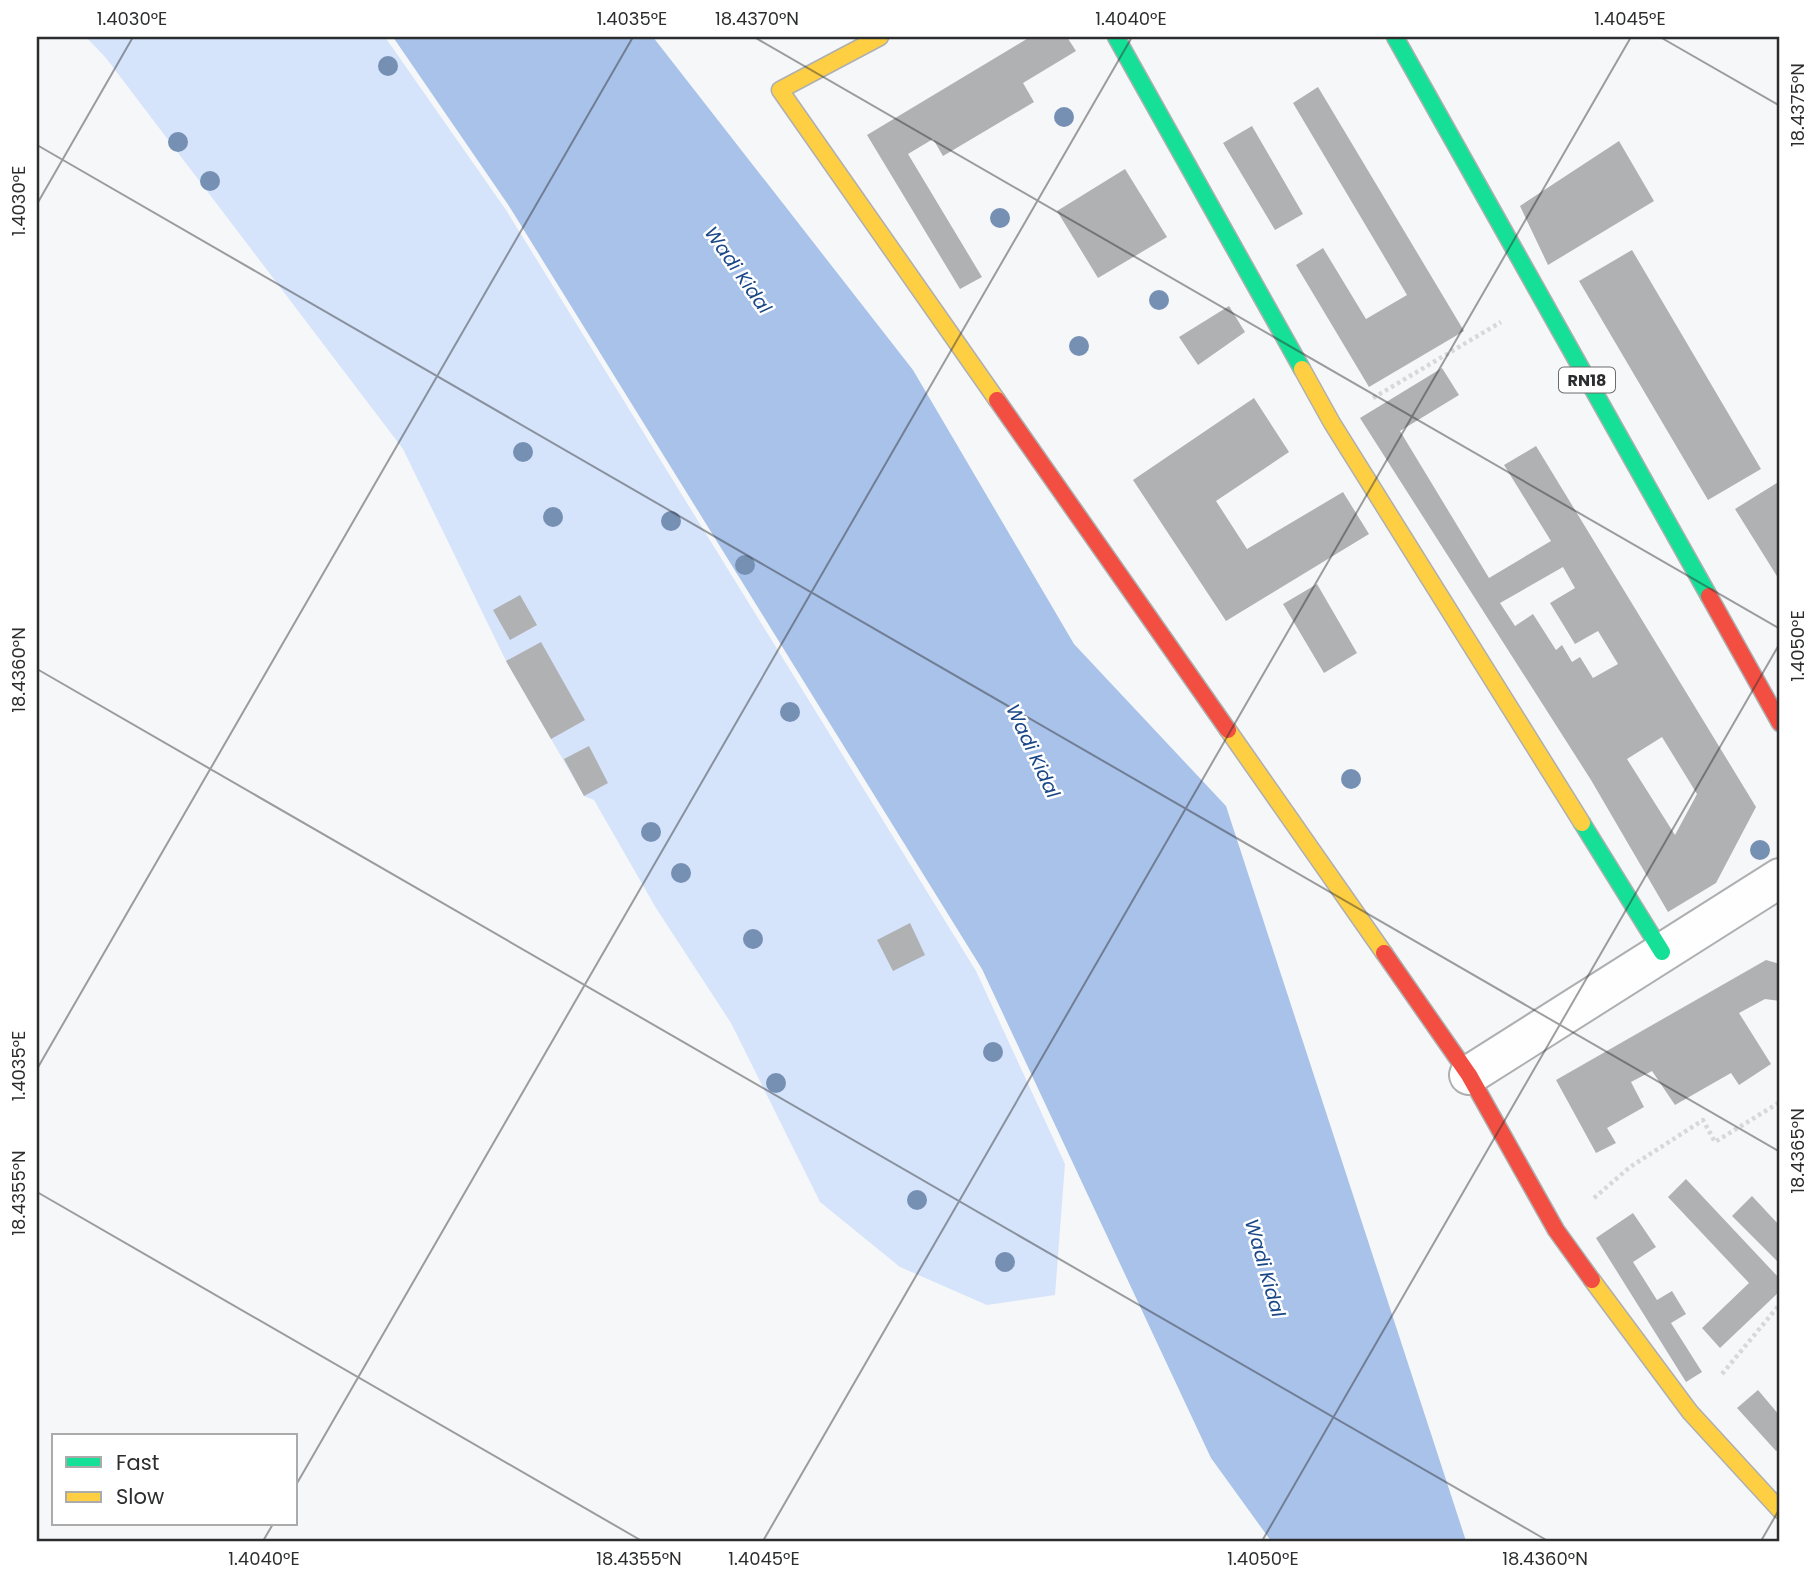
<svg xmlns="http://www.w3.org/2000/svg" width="1817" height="1578" font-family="Poppins,sans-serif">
<rect width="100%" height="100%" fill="#f6f7f9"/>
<!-- green -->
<path fill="#d5e4fb" d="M 86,37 L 385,37 L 506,210 L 976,971 L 1065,1164 L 1055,1295 L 987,1305 L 900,1267 L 820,1202 L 731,1023 L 656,908 L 594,800 L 584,796 L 506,661 L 403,449 L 106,58 Z"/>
<!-- water -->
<path fill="#a9c2e9" d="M 393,37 L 653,37 L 913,370 L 1074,644 L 1226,806 L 1466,1541 L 1271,1541 L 1211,1458 L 982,969 L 509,206 Z"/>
<!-- building -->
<path fill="#b0b1b3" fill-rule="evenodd" d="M 1030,37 L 1067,37 L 1076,51 L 1023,83 L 1034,102 L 943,156 L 933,139 L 908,154 L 982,277 L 960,289 L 867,135 Z
M 1318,87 L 1464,331 L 1369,387 L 1296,265 L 1323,248 L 1366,319 L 1407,295 L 1293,103 Z
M 1252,126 L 1303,214 L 1275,230 L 1223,143 Z
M 1619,141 L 1654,201 L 1548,265 L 1520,206 Z
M 1125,169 L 1167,237 L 1098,278 L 1057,211 Z
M 1632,250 L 1761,469 L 1708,500 L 1579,281 Z
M 1229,306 L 1245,332 L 1198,365 L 1179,337 Z
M 1442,368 L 1459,395 L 1400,431 L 1489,578 L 1551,541 L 1504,465 L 1536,446 L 1756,807 L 1716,883 L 1668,912 L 1591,780 L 1360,418 ZM 1563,567 L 1575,588 L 1550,603 L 1575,644 L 1598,631 L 1618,664 L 1593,678 L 1580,657 L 1572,662 L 1562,645 L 1556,650 L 1533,614 L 1515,626 L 1500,603 ZM 1662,737 L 1697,794 L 1675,835 L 1627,759 Z
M 1254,398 L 1289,452 L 1216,501 L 1247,549 L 1343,492 L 1369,534 L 1226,621 L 1133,480 Z
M 1780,481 L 1780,581 L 1735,509 Z
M 1317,584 L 1357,653 L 1324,673 L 1283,604 Z
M 520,595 L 537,625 L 510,640 L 493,610 Z
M 541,642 L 585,720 L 551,739 L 506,661 Z
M 589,746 L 608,783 L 584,796 L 564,759 Z
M 910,923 L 925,955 L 893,971 L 877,940 Z
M 1766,960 L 1780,964 L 1780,1001 L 1765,999 L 1739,1013 L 1771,1064 L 1739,1085 L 1731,1073 L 1675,1105 L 1652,1071 L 1631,1082 L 1644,1107 L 1607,1128 L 1616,1143 L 1596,1153 L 1556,1080 Z
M 1686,1179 L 1780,1279 L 1780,1291 L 1720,1348 L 1702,1328 L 1749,1283 L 1668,1197 Z
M 1752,1196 L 1780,1226 L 1780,1264 L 1732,1216 Z
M 1633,1213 L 1656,1247 L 1633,1262 L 1657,1300 L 1672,1291 L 1686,1314 L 1671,1323 L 1702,1372 L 1686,1382 L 1596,1238 Z
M 1758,1390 L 1780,1416 L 1780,1448 L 1776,1451 L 1737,1408 Z"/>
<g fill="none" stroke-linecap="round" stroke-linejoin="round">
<!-- street casing -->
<g stroke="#aeafb0" stroke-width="42">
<path id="street" d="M 1469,1075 L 1780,878"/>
</g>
<!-- fast casing -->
<g stroke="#aeafb0" stroke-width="19">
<path id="fast" d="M 1116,37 L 1302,369
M 1395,37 L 1709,596
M 1582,823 L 1662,952"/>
</g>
<!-- slow casing -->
<g stroke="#aeafb0" stroke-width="19">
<path id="slow" d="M 880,37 L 780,90 L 997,400
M 1302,369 L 1332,423 L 1582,823
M 1228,730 L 1384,953
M 1592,1280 L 1690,1412 L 1780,1510"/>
</g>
<!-- jam casing -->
<g stroke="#aeafb0" stroke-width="19">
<path id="jam" d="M 997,400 L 1228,730
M 1709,596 L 1780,723
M 1384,953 L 1469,1075 L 1556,1230 L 1592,1280"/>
</g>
<!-- path -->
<path stroke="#d7d8d9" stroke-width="4.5" stroke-dasharray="3.5 3.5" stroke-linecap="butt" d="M 1373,398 L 1501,322
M 1594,1198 L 1630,1167 L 1703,1120 L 1715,1142 L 1780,1102
M 1722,1374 L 1780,1304"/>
<!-- street -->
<use href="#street" stroke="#fefefe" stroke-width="38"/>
<!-- fast -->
<use href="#fast" stroke="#16e098" stroke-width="16"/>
<!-- slow -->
<use href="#slow" stroke="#ffcf43" stroke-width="16"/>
<!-- jam -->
<use href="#jam" stroke="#f24e42" stroke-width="16"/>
</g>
<!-- trees -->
<g fill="#7690b4">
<circle cx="388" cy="66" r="10"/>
<circle cx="1064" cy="117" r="10"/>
<circle cx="178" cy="142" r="10"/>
<circle cx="210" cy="181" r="10"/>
<circle cx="1000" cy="218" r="10"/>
<circle cx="1159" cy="300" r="10"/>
<circle cx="1079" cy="346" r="10"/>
<circle cx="523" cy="452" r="10"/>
<circle cx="553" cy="517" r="10"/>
<circle cx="671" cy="521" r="10"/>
<circle cx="745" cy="565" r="10"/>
<circle cx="790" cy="712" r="10"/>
<circle cx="1351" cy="779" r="10"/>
<circle cx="651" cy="832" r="10"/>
<circle cx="1760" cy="850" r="10"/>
<circle cx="681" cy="873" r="10"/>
<circle cx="753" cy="939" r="10"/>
<circle cx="993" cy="1052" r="10"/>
<circle cx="776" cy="1083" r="10"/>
<circle cx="917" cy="1200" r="10"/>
<circle cx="1005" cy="1262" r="10"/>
</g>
<!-- ticks -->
<path fill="none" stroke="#2c2d2e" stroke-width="2" stroke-opacity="0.45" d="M 754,37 L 1780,629M 1660,37 L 1780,106M 37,145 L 1780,1152M 37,204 L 133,37M 37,669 L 1548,1541M 37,1069 L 633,37M 37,1192 L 642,1541M 296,1485 L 1132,37M 263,1541 L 273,1524M 763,1541 L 1631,37M 1262,1541 L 1780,643M 1761,1541 L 1780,1508"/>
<g text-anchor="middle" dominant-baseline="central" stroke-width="5" stroke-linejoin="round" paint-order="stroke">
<!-- shield labels -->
<rect fill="#fff" stroke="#6b6c6d" stroke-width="2" x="1559" y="367.5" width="56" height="25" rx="5"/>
<g font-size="16" font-weight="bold" fill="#2c2d2e">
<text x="1587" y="380">RN18</text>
</g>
<!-- water labels -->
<g font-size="19" font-style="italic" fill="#1a4787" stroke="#fff">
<text transform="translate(738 270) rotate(55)">Wadi Kidal</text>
<text transform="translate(1033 751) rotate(65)">Wadi Kidal</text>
<text transform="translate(1265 1268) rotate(74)">Wadi Kidal</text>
</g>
</g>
<!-- border -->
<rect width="1817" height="1578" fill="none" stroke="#ffffff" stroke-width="77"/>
<!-- legend -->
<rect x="52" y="1434" width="245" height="91" fill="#ffffff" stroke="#ababab" stroke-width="2"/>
<rect x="66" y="1457" width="35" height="10" fill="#16e098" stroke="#ababab" stroke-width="2"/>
<text x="116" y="1470" font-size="21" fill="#2c2d2e">Fast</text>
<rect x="66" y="1492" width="35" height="10" fill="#ffcf43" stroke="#ababab" stroke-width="2"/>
<text x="116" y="1504" font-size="21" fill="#2c2d2e">Slow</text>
<rect x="38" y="38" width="1740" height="1502" fill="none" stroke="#2c2d2e" stroke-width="2.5"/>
<g font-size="18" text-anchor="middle" fill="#2c2d2e">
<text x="132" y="25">1.4030°E</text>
<text x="632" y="25">1.4035°E</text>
<text x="757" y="25">18.4370°N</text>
<text x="1131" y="25">1.4040°E</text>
<text x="1630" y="25">1.4045°E</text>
<text transform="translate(1798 105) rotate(-90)" y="6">18.4375°N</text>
<text transform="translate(19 201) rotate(-90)" y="6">1.4030°E</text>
<text transform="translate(1798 646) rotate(-90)" y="6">1.4050°E</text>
<text transform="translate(19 670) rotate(-90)" y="6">18.4360°N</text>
<text transform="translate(19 1066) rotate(-90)" y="6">1.4035°E</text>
<text transform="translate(1798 1151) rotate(-90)" y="6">18.4365°N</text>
<text transform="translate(19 1193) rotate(-90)" y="6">18.4355°N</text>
<text x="264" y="1565">1.4040°E</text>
<text x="639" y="1565">18.4355°N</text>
<text x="764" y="1565">1.4045°E</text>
<text x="1263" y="1565">1.4050°E</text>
<text x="1545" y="1565">18.4360°N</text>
</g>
</svg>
